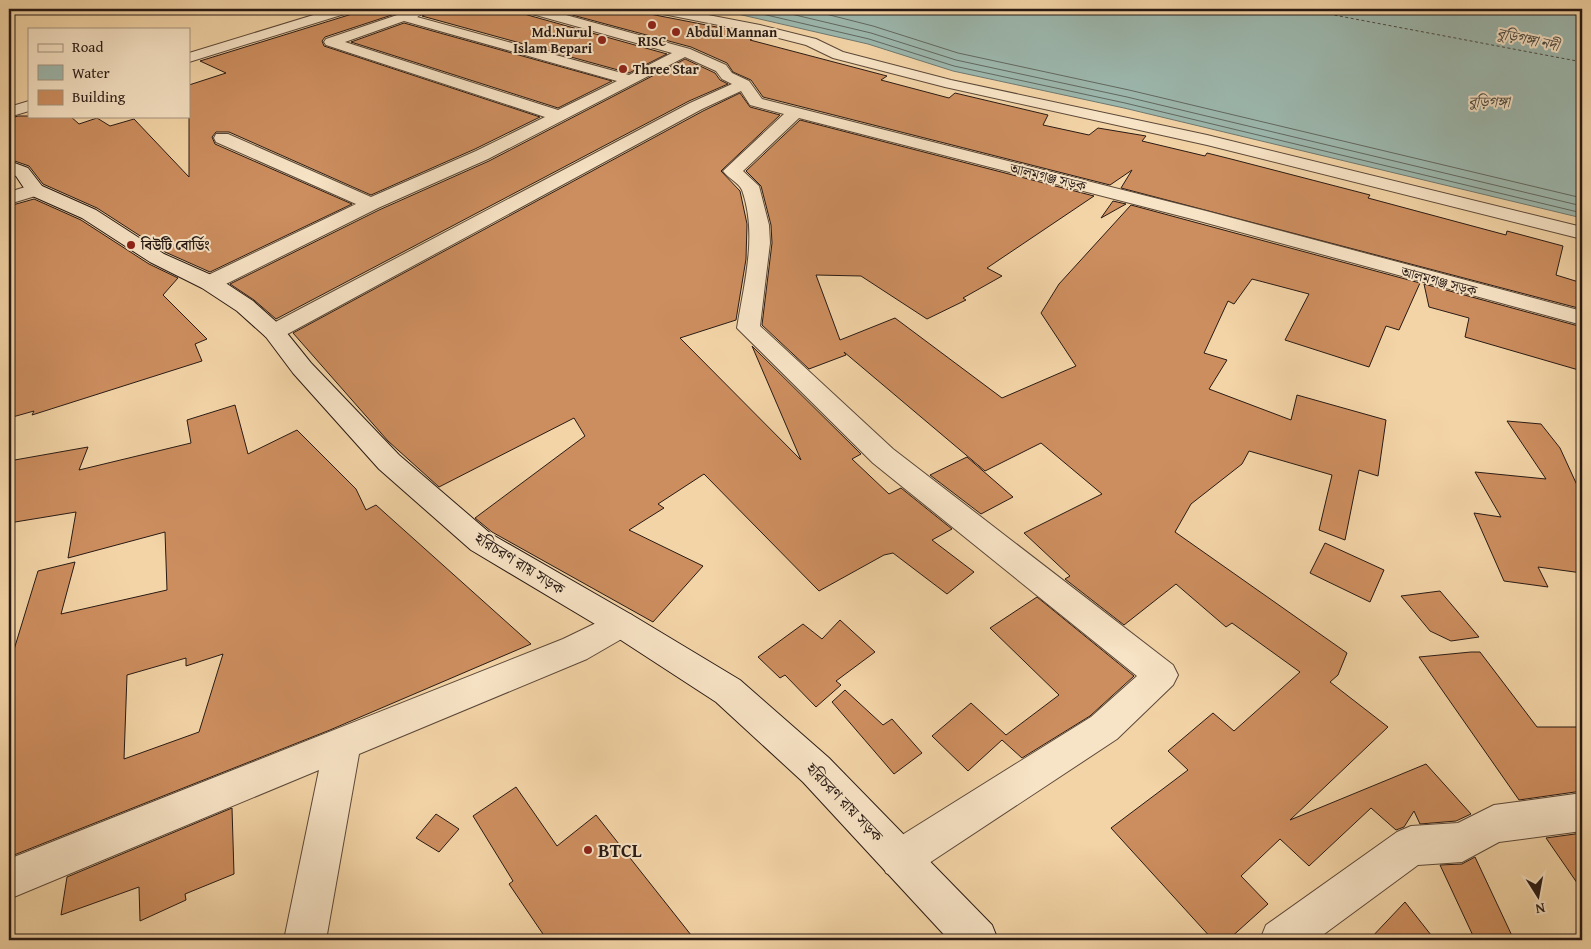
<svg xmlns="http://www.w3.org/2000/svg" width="1591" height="949" font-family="'Gentium Book Plus','Noto Serif Bengali',serif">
<rect width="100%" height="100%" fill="#f3d4a6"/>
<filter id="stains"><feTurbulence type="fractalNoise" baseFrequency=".004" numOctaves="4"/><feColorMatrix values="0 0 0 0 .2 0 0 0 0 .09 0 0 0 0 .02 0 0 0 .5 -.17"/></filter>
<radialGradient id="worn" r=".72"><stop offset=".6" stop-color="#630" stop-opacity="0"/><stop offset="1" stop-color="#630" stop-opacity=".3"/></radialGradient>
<!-- water -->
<path fill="#9cb7ad" stroke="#6e7870" d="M 716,9 L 1582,9 L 1582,218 L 1124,108 L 953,71 L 868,44 Z"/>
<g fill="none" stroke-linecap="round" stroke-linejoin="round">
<!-- shore -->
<path stroke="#626860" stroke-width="1" d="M 741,9 L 869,39 L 954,66 L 1125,103 L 1582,213
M 770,9 L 871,33 L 956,60 L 1127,97 L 1582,206
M 806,9 L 873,26 L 958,53 L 1129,90 L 1582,198"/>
<!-- ferry -->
<path stroke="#4b4942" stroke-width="1" stroke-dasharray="3 2.5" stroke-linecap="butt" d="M 1302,9 L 1582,62"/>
</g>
<!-- building -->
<path fill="#cd8e5f" stroke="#281a14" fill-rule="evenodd" d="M 354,9 L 410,9 L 325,37 L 322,41 L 324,46 L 540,117 L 475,149 L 371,195 L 229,132 L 216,132 L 212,137 L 215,144 L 352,204 L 210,272 L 165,252 L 97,208 L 43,184 L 29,166 L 9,159 L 9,119 L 18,116 L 70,116 L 79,124 L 97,118 L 110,126 L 134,119 L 189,177 L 189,85 L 226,73 L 200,61 L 352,14 Z
M 428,9 L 522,9 L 524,14 L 667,54 L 629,73 L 422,16 L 428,13 Z
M 550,9 L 624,9 L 758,35 L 750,40 L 887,76 L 881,80 L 949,98 L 955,93 L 1048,115 L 1043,125 L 1089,135 L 1098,128 L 1146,136 L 1142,141 L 1205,156 L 1207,153 L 1231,159 L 1370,195 L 1368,198 L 1506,235 L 1507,231 L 1563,246 L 1556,275 L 1582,283 L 1582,309 L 1121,188 L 1132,170 L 1110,185 L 763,97 L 751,80 L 733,72 L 727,63 L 691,47 Z
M 404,23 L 612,81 L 558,108 L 351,42 Z
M 685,59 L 715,73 L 720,80 L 728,84 L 689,101 L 276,319 L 254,300 L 230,284 L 379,210 L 489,161 Z
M 740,93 L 750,107 L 780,115 L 721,171 L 740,191 L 747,224 L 746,259 L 736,320 L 680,338 L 801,460 L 752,346 L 861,454 L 852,459 L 889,494 L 901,488 L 952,529 L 932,540 L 974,572 L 947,594 L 893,553 L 884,555 L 819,591 L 704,474 L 658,504 L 664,508 L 629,530 L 703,566 L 653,622 L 492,532 L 475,518 L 585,436 L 574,418 L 439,487 L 388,441 L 293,333 L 703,111 Z
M 800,120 L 1094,196 L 987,268 L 1002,276 L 963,298 L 966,300 L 927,319 L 861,276 L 816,275 L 840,340 L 895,318 L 1002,398 L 1076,366 L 1041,313 L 1059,284 L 1131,205 L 1420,283 L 1399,330 L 1386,326 L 1369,367 L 1285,340 L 1309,294 L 1252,279 L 1234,304 L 1228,301 L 1204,353 L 1227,360 L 1209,389 L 1291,420 L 1297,395 L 1386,420 L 1378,476 L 1359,470 L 1345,540 L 1319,530 L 1332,475 L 1249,451 L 1242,464 L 1191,504 L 1175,532 L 1347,653 L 1338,675 L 1330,682 L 1388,727 L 1290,820 L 1426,764 L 1471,814 L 1456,821 L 1420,824 L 1414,811 L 1404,827 L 1396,830 L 1371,808 L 1309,866 L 1280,839 L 1241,876 L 1268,904 L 1228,940 L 1213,940 L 1111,828 L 1188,770 L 1168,751 L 1213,713 L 1234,731 L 1300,672 L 1232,623 L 1226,627 L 1176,584 L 1124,625 L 1065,579 L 1070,576 L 1024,533 L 1102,494 L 1041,443 L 985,471 L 844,352 L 846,355 L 809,369 L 762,325 L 772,243 L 771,225 L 761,186 L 746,171 Z
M 34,199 L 81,220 L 149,264 L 178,278 L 163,295 L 207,339 L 195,344 L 202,361 L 32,415 L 34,411 L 9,418 L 9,206 Z
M 1113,201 L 1126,204 L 1101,218 Z
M 1424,284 L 1582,327 L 1582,371 L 1465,337 L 1469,318 L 1429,307 Z
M 235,405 L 248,454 L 297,430 L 356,489 L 366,510 L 376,505 L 531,644 L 330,730 L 9,857 L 9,666 L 38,571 L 75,562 L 61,614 L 167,590 L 165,532 L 68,558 L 76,512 L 9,523 L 9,461 L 88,447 L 79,470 L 191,443 L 187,420 ZM 223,654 L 199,732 L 124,759 L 127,675 L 186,658 L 186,666 Z
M 1507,421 L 1541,424 L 1560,448 L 1582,496 L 1582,573 L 1538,567 L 1548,587 L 1504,581 L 1474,513 L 1501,517 L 1475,472 L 1546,479 Z
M 967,457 L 1013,497 L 981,514 L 930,475 Z
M 1325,543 L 1384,570 L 1370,602 L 1310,573 Z
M 1440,591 L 1479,637 L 1451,641 L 1430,631 L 1401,596 Z
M 1037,597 L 1134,676 L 1090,716 L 1022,758 L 1002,740 L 968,771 L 932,736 L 971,703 L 1006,735 L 1059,695 L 990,628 Z
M 840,620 L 875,652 L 836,681 L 841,685 L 816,707 L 785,675 L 780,678 L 758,657 L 803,624 L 822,639 Z
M 1471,652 L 1480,652 L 1537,727 L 1582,727 L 1582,791 L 1519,800 L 1419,657 Z
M 845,690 L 883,725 L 892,719 L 922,753 L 894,774 L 832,702 Z
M 516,787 L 557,846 L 596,815 L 695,940 L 547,940 L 509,884 L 513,881 L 473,816 Z
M 232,808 L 234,874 L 185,894 L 186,900 L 140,921 L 139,887 L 61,915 L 67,877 Z
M 436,814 L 459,829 L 439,852 L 416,838 Z
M 1582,833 L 1582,890 L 1546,838 Z
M 1475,857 L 1514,940 L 1475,940 L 1440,865 L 1462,864 Z
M 1405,902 L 1435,940 L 1369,940 Z"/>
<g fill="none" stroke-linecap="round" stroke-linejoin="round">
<!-- minor casing -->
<g stroke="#5b4838" stroke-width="2">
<path id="minor" d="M 333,9 L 352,9 L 351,12 L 189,62 L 189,53 Z
M 415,9 L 426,9 L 427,11 L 417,17 L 629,75 L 672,53 L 525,12 L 524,9 L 544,9 L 690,49 L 726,65 L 732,73 L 749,81 L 762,99 L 1206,211 L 1582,311 L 1582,325 L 1192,219 L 799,118 L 743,171 L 759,186 L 769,225 L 770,243 L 760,326 L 893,449 L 1173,665 L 1178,675 L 1173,685 L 1117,739 L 914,873 L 900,879 L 886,873 L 880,859 L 886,845 L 1091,717 L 1137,676 L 873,463 L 737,328 C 744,283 758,235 742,190 C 739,183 728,178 723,171 L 784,114 L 750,105 L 741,91 L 702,109 L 282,337 L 274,339 L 266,337 L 262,332 L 266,327 L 690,103 L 732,84 L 722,79 L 716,71 L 685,57 L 488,159 L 378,208 L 218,288 L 210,289 L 202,288 L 199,283 L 202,278 L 356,204 L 216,142 L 214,138 L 216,134 L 228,134 L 371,197 L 476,151 L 545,117 L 326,45 L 324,42 L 326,39 ZM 404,21 L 617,81 L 558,110 L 345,42 Z
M 652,9 L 677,9 L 760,25 L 816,39 L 843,52 L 951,80 L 1207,135 L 1582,227 L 1582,239 L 1207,145 L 945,87 L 833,58 L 806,45 L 759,33 L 658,13 Z
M 29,101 L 29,111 L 9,117 L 9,107 Z
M 35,184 L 42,186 L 44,190 L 42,194 L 9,204 L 9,192 Z
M 621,611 L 632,615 L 637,624 L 632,633 L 587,659 L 359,754 L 326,940 L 284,940 L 319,770 L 9,899 L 9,859 L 563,639 Z
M 1582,793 L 1582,831 L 1499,842 L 1462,862 L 1418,865 L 1316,940 L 1260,940 L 1266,925 L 1397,832 L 1411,826 L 1458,823 L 1494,805 Z"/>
</g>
<!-- secondary casing -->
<g stroke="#281a14" stroke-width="2">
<path id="secondary" d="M 9,161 L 28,168 L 42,186 L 96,210 L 164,254 L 218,278 L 253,301 L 282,327 L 311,363 L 399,455 L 491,534 L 632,615 L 740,680 L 829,758 L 992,925 L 998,940 L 949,940 L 803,782 L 716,702 L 610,633 L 471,550 L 379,469 L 293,373 L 266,337 L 237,311 L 202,288 L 150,262 L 82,218 L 28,194 L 16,176 L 9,173 Z"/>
</g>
<!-- minor -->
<use href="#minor" fill="#f7e3c5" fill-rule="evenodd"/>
<!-- secondary -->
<use href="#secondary" fill="#f7e3c5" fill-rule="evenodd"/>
</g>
<!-- markers -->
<g fill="#8f2418" stroke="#f7e3c5" stroke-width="2">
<circle cx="652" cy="25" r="5"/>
<circle cx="676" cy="32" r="5"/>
<circle cx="602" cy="40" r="5"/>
<circle cx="623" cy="69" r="5"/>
<circle cx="131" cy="245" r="5"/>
<circle cx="588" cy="850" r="5"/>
</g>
<g text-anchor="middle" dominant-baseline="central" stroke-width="4" stroke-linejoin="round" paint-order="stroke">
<!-- far-poi labels -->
<g font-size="14" font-weight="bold" fill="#281a14" stroke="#f7e3c5" text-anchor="start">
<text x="592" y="32" text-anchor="end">Md.Nurul<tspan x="592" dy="16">Islam Bepari</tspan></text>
<text x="686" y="32">Abdul Mannan</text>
<text x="652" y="41" text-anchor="middle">RISC</text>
<text x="633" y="69">Three Star</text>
<text x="141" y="245">বিউটি বোর্ডিং</text>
</g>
<!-- far-street labels -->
<g font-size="14" fill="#281a14" stroke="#f7e3c5">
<text transform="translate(1048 177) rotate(14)">আলমগঞ্জ সড়ক</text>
<text transform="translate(1439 281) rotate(15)">আলমগঞ্জ সড়ক</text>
</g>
<!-- far-water labels -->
<g font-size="15" font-style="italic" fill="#4b4942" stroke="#f7e3c5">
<text transform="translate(1528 39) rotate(12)">বুড়িগঙ্গা নদী</text>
<text x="1489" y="101">বুড়িগঙ্গা</text>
</g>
<!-- street labels -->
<g font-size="16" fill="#281a14" stroke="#f7e3c5">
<text transform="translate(520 563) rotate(32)">হরিচরণ রায় সড়ক</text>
<text transform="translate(845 802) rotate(46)">হরিচরণ রায় সড়ক</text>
</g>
<!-- near-poi labels -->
<g font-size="19" font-weight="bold" fill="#281a14" stroke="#f7e3c5" text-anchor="start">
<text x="598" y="850">BTCL</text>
</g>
</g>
<!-- margin -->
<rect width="1591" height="949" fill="none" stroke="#f3d4a6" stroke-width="30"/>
<rect x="10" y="10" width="1571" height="929" fill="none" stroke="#281a14" stroke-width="2.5"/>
<rect x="15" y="15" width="1561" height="919" fill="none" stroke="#281a14"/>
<!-- legend -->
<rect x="28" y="28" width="162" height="90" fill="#f7e3c5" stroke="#a4937e"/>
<rect x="38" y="44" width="25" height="8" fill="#f7e3c5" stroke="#a4937e"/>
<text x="72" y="52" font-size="15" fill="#281a14">Road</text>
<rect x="38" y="65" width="25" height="15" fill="#9cb7ad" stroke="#a4937e"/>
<text x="72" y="78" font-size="15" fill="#281a14">Water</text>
<rect x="38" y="90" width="25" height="15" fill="#cd8e5f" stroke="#a4937e"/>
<text x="72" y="102" font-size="15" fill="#281a14">Building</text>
<!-- north arrow -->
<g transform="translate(1538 896) rotate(169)" stroke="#f7e3c5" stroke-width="4" paint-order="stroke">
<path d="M0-4L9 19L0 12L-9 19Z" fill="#281a14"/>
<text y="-8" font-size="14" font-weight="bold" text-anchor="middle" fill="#281a14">N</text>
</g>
<rect width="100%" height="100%" filter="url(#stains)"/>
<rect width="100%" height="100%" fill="url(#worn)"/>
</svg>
